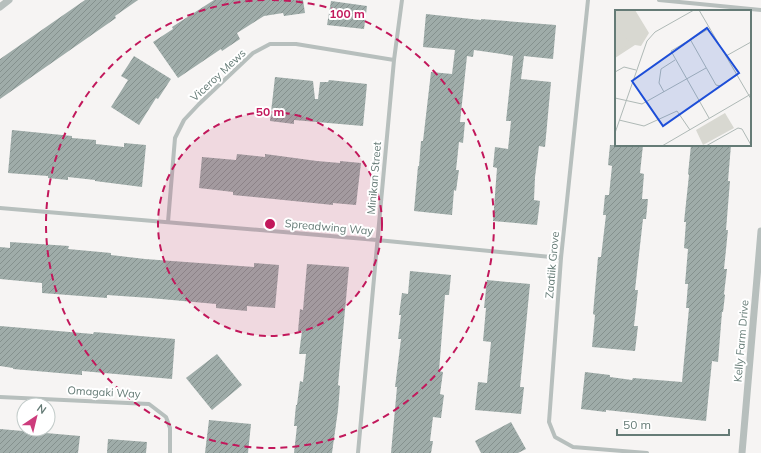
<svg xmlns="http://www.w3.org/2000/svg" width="761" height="453" font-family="Mulish,sans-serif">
<defs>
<pattern id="building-hatch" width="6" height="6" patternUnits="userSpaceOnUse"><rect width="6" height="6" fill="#9faca9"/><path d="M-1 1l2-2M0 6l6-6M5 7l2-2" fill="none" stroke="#85918e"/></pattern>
</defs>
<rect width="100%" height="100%" fill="#f6f4f3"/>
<!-- building -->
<path fill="url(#building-hatch)" d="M 85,0 L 138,0 L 115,16 L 116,18 L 0,99 L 0,59 Z
M 214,0 L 303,0 L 305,13 L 284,16 L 283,13 L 264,16 L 237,33 L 240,39 L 222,51 L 221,49 L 178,78 L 153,42 L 173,29 L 172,27 Z
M 331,1 L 367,6 L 364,29 L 327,25 Z
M 426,14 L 481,20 L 481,19 L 556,25 L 553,59 L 524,56 L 521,79 L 551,82 L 545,147 L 539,146 L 535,177 L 534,200 L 540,201 L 537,225 L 493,221 L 497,168 L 493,167 L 495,147 L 508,149 L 511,121 L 506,121 L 513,56 L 502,54 L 474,50 L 473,57 L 467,56 L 460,122 L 465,122 L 463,143 L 459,142 L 456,170 L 459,170 L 456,191 L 454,190 L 452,215 L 414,211 L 418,166 L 419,166 L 421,141 L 423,141 L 431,72 L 452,74 L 455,50 L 423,47 Z
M 134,56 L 171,79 L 158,99 L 156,98 L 139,125 L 111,107 L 128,80 L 121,76 Z
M 275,77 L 313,81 L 315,99 L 318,99 L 320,82 L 328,82 L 329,80 L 367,84 L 363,126 L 294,120 L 294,124 L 270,121 Z
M 12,130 L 72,136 L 72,138 L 96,140 L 96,144 L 124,147 L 124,143 L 146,145 L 142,187 L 95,181 L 95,180 L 68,177 L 68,180 L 48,178 L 48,176 L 8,173 Z
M 610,145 L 643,145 L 640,173 L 644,174 L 642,199 L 648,199 L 646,219 L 643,219 L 635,290 L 638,290 L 634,326 L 638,326 L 635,351 L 592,347 L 595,315 L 593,314 L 598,257 L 601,257 L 606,215 L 603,215 L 605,195 L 609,195 L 612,166 L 608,165 Z
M 691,145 L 731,145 L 728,181 L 730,181 L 726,230 L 728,230 L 724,269 L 727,269 L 724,294 L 725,295 L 723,312 L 722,312 L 718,362 L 712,361 L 706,421 L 606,410 L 606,412 L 581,409 L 585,372 L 610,375 L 610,377 L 632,380 L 633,378 L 682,382 L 689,308 L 686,308 L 688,284 L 685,284 L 688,249 L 684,248 L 686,222 L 684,222 L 689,175 L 688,174 Z
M 237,154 L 265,157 L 265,154 L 317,161 L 340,163 L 340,161 L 361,163 L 356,205 L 333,203 L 333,205 L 254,197 L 233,195 L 233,192 L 199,188 L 202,157 L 236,160 Z
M 10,242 L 69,246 L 68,249 L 111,253 L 111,255 L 145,259 L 254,267 L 254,263 L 279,265 L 275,308 L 247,306 L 247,311 L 216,308 L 216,304 L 150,298 L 107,295 L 107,298 L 42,293 L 42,283 L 0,279 L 0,247 L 10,248 Z
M 307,264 L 349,267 L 338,385 L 340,386 L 338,410 L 332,453 L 294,453 L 297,426 L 294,426 L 296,405 L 297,405 L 300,381 L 303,382 L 306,354 L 299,354 L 302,331 L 298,331 L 300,309 L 303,310 Z
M 410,271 L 451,275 L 449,295 L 445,295 L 439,371 L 443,372 L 440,394 L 444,395 L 441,418 L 433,417 L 430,441 L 433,441 L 431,453 L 391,453 L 397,387 L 395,387 L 401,339 L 398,339 L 401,315 L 399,315 L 402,293 L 408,294 Z
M 487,280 L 530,284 L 520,387 L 524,387 L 521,414 L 475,410 L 478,382 L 487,383 L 491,342 L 483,341 L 486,308 L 484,308 Z
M 0,326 L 93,334 L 94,332 L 175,339 L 172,379 L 82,371 L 82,375 L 13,369 L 13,368 L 0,366 Z
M 217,354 L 242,385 L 212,410 L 186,378 Z
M 209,420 L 251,424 L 248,453 L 205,453 Z
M 511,422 L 526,449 L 518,453 L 481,453 L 475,441 Z
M 0,429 L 80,436 L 78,453 L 0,453 Z
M 108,439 L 147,442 L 146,453 L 107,453 Z"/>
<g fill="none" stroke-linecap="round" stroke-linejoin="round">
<!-- minor -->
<path stroke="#b7bfbd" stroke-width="4" d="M 588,0 L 561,258 L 549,422 L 555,437 L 573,447 L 647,453
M 659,0 L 761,10
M 0,208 L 377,240 L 561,258
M 168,222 L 175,138 L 184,120 L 199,104 L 253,53 L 270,44 L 296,44 L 394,60
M 0,397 L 149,404 L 166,417 L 170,428 L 170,453
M 358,453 L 394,60 L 402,0"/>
<!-- tertiary -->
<path stroke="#b7bfbd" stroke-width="7" d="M 0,7 L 9,0
M 742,453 L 761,231"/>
</g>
<!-- distance rings -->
<circle cx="270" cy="224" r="112" fill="#c2185b" fill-opacity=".12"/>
<g fill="none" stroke="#c2185b" stroke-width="2" stroke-dasharray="7 5">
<circle cx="270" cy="224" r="112"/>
<path d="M272 0A224 224 0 1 1 268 0"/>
</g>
<g text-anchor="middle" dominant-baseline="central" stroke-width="4" stroke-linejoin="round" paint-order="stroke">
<!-- street labels -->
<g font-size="11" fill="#657b76" stroke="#fff">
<text transform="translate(218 75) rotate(-43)">Viceroy Mews</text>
<text transform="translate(374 178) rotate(-85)">Minikan Street</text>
<text transform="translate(329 227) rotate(5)">Spreadwing Way</text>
<text transform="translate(552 265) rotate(-85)">Zaatiik Grove</text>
<text transform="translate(741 341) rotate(-85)">Kelly Farm Drive</text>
<text transform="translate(104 392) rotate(3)">Omagaki Way</text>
</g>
</g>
<!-- overview -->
<g transform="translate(615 10)">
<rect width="136" height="136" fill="#f6f4f3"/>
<path d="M 110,103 L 119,118 L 88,135 L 81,120 Z" fill="#d8d8d1"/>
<path d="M 0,0 L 20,0 L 34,23 L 26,36 L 20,35 L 0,48 Z" fill="#d8d8d1"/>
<path d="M 0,0 L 2,20 L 14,31 L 13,34 L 0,46 Z" fill="#d8d8d1"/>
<path fill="none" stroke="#afb9b6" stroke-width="1" d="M 84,0 L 136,89M 75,29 L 101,75 L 105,76 L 122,65M 111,46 L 136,32M 0,62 L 9,57 L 21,60M 49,82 L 44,73 L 46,59 L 60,50M 0,88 L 27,94 L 91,58M 94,108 L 56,41 L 95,18M 4,110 L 29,116 L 62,101 L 75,120M 0,123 L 32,31 L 40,22 L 79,0M 47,136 L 136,84M 91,136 L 123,118 L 127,119 L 136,135"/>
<path fill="#1d4ed8" fill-opacity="0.15" stroke="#1d4ed8" stroke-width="2" d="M 92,18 L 124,63 L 48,116 L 17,71 Z"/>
<rect width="136" height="136" fill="none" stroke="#657b76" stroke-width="2"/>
</g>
<circle cx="270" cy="224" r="6" fill="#c2185b" stroke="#fff" stroke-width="2"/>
<g font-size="12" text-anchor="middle" font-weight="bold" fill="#c2185b" stroke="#fff" stroke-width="4" stroke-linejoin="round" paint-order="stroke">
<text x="347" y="18">100 m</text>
<text x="270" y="116">50 m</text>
</g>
<!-- north arrow -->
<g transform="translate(36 417) rotate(35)"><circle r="19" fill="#ffffff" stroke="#c1cac8"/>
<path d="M0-3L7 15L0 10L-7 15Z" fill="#cd3c7c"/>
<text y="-6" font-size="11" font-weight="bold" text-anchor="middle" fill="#657b76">N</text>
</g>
<!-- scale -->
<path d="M617 429v6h112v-6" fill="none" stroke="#657b76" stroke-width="2"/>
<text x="623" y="429" font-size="12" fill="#657b76" stroke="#ffffff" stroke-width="3" paint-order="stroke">50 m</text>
</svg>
